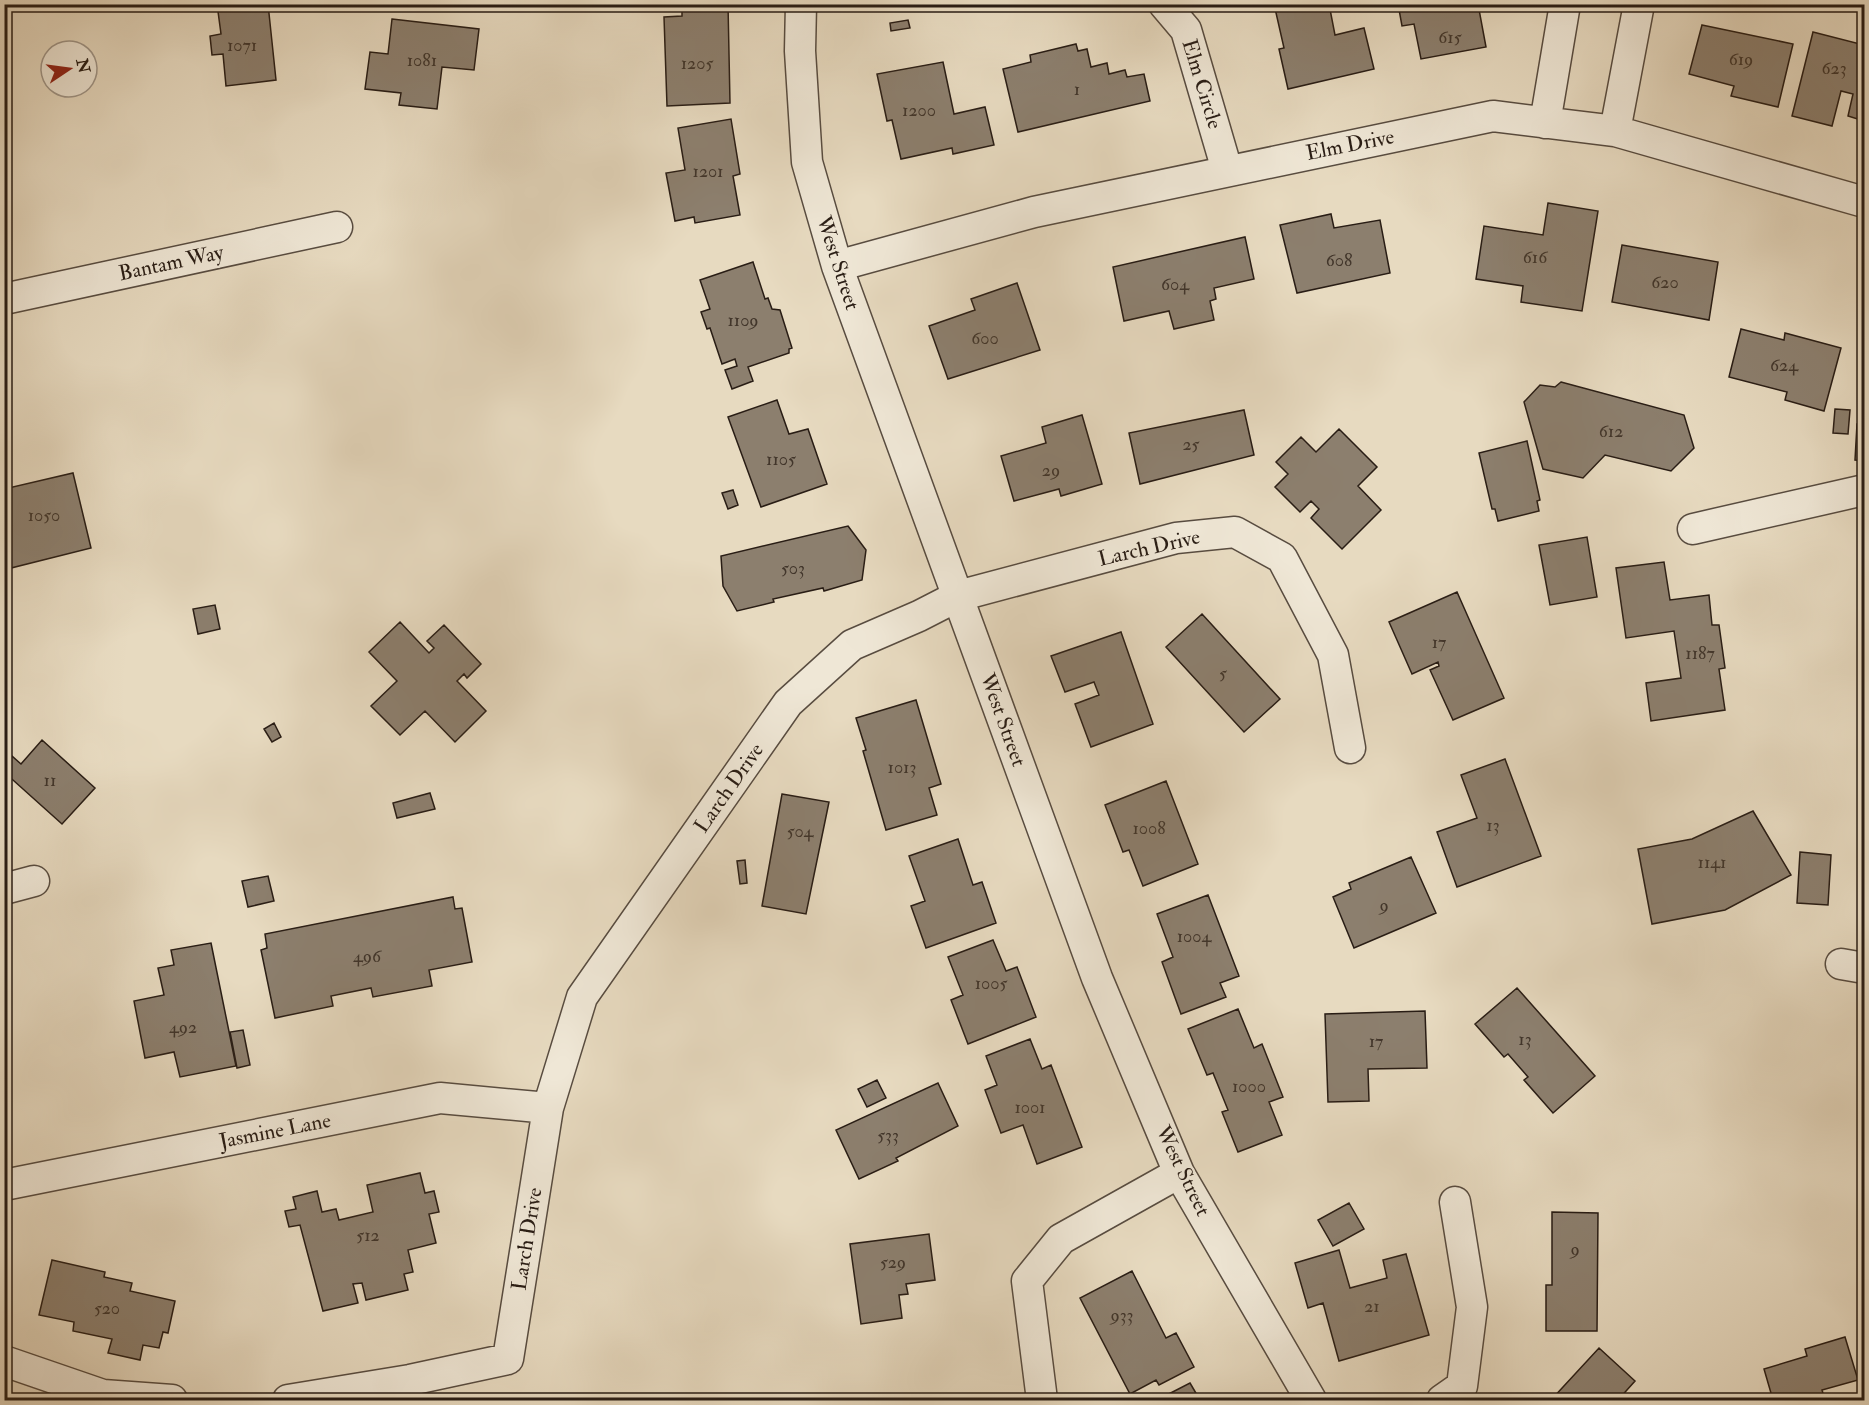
<svg xmlns="http://www.w3.org/2000/svg" width="1869" height="1405" font-family="'IM FELL Double Pica',serif">
<rect width="100%" height="100%" fill="#e7dac0"/>
<filter id="stains"><feTurbulence type="fractalNoise" baseFrequency=".00333" numOctaves="4"/><feColorMatrix values="0 0 0 0 .2 0 0 0 0 .09 0 0 0 0 .02 0 0 0 .5 -.17"/></filter>
<radialGradient id="worn" r=".72"><stop offset=".6" stop-color="#630" stop-opacity="0"/><stop offset="1" stop-color="#630" stop-opacity=".3"/></radialGradient>
<!-- building -->
<path fill="#8c7f6e" stroke="#291d15" stroke-width="1.5" d="M 217,4 L 268,4 L 276,80 L 226,86 L 223,54 L 212,55 L 210,36 L 221,34 Z
M 682,4 L 728,4 L 730,103 L 667,106 L 664,17 L 682,16 Z
M 868,4 L 942,4 L 942,7 L 868,6 Z
M 1274,4 L 1329,4 L 1335,35 L 1364,28 L 1374,69 L 1288,89 L 1279,49 L 1284,48 Z
M 1398,4 L 1478,4 L 1486,47 L 1421,59 L 1414,24 L 1402,26 Z
M 392,19 L 479,29 L 474,70 L 442,67 L 437,109 L 399,105 L 401,93 L 365,89 L 370,52 L 388,54 Z
M 908,20 L 910,28 L 891,31 L 890,23 Z
M 1702,25 L 1793,44 L 1778,107 L 1731,96 L 1734,86 L 1689,74 Z
M 1813,32 L 1864,45 L 1864,121 L 1848,116 L 1853,94 L 1841,91 L 1832,126 L 1792,116 Z
M 1076,44 L 1078,51 L 1087,49 L 1091,67 L 1107,63 L 1109,74 L 1125,70 L 1127,77 L 1144,74 L 1150,101 L 1018,132 L 1003,69 L 1031,62 L 1030,55 Z
M 943,62 L 954,114 L 985,107 L 994,145 L 953,154 L 952,148 L 901,159 L 892,120 L 887,121 L 877,74 Z
M 731,119 L 740,174 L 733,176 L 740,215 L 695,223 L 694,217 L 675,221 L 666,173 L 685,170 L 678,128 Z
M 1548,203 L 1598,211 L 1582,311 L 1521,302 L 1523,286 L 1476,279 L 1484,226 L 1543,235 Z
M 1331,214 L 1334,228 L 1380,220 L 1390,273 L 1297,293 L 1280,225 Z
M 1245,237 L 1254,279 L 1214,288 L 1216,299 L 1210,301 L 1214,320 L 1174,329 L 1169,311 L 1124,321 L 1113,267 Z
M 1622,245 L 1718,262 L 1709,320 L 1612,302 Z
M 753,262 L 765,299 L 768,298 L 772,309 L 780,310 L 792,348 L 789,349 L 789,353 L 748,367 L 753,381 L 732,389 L 725,370 L 737,366 L 735,359 L 722,364 L 710,328 L 707,329 L 701,312 L 710,309 L 700,280 Z
M 1017,283 L 1040,350 L 948,379 L 929,326 L 975,310 L 971,299 Z
M 1741,329 L 1784,340 L 1785,333 L 1841,348 L 1824,411 L 1785,400 L 1787,392 L 1729,377 Z
M 1561,382 L 1684,415 L 1694,448 L 1671,471 L 1605,455 L 1583,478 L 1543,469 L 1524,402 L 1540,385 L 1555,387 Z
M 777,400 L 789,434 L 808,429 L 827,484 L 761,507 L 728,417 Z
M 1835,409 L 1850,410 L 1848,434 L 1833,433 Z
M 1244,410 L 1254,455 L 1140,484 L 1129,433 Z
M 1082,415 L 1102,484 L 1061,496 L 1059,489 L 1014,501 L 1001,456 L 1046,443 L 1042,427 Z
M 1857,424 L 1864,425 L 1864,461 L 1855,460 Z
M 1339,429 L 1377,467 L 1358,486 L 1381,510 L 1342,549 L 1311,518 L 1319,509 L 1311,501 L 1300,512 L 1275,487 L 1288,474 L 1276,462 L 1301,437 L 1316,452 Z
M 1527,441 L 1540,500 L 1537,501 L 1539,511 L 1498,521 L 1495,509 L 1492,509 L 1479,453 Z
M 73,473 L 91,548 L 11,568 L 4,540 L 4,489 Z
M 733,490 L 738,505 L 728,509 L 722,493 Z
M 848,526 L 866,550 L 862,580 L 824,591 L 823,588 L 773,599 L 774,602 L 737,611 L 723,586 L 721,556 Z
M 1587,537 L 1597,597 L 1550,605 L 1539,545 Z
M 1664,562 L 1670,600 L 1709,595 L 1712,625 L 1719,625 L 1725,668 L 1719,669 L 1725,710 L 1651,721 L 1646,683 L 1681,678 L 1674,631 L 1626,638 L 1616,568 Z
M 1457,592 L 1504,698 L 1453,720 L 1430,670 L 1439,666 L 1438,662 L 1412,674 L 1389,622 Z
M 215,605 L 220,629 L 198,634 L 193,609 Z
M 1202,614 L 1280,699 L 1244,732 L 1166,647 Z
M 400,622 L 429,653 L 434,648 L 427,641 L 444,625 L 481,664 L 467,678 L 464,674 L 457,681 L 486,711 L 455,742 L 425,711 L 400,735 L 371,706 L 397,681 L 369,652 Z
M 1121,632 L 1153,724 L 1091,747 L 1075,704 L 1099,695 L 1094,682 L 1065,692 L 1051,656 Z
M 916,700 L 941,784 L 929,788 L 937,815 L 886,830 L 863,751 L 866,750 L 856,718 Z
M 274,723 L 281,737 L 272,742 L 264,729 Z
M 42,740 L 95,788 L 62,824 L 4,772 L 4,749 L 21,764 Z
M 1505,759 L 1541,856 L 1457,887 L 1437,832 L 1477,818 L 1461,775 Z
M 1166,781 L 1198,864 L 1143,886 L 1129,850 L 1123,852 L 1105,805 Z
M 430,793 L 435,809 L 397,818 L 393,803 Z
M 782,794 L 829,802 L 806,914 L 762,906 Z
M 1753,811 L 1791,875 L 1725,910 L 1652,924 L 1638,849 L 1692,839 Z
M 958,839 L 973,885 L 982,882 L 996,923 L 926,948 L 911,906 L 925,901 L 909,856 Z
M 1800,852 L 1831,855 L 1828,905 L 1797,903 Z
M 1411,857 L 1436,913 L 1354,948 L 1333,897 L 1351,889 L 1349,883 Z
M 745,860 L 747,883 L 740,884 L 737,861 Z
M 268,876 L 274,901 L 248,907 L 242,881 Z
M 1208,895 L 1239,976 L 1220,983 L 1226,997 L 1181,1014 L 1162,962 L 1173,957 L 1157,914 Z
M 453,897 L 455,909 L 462,908 L 472,962 L 429,970 L 432,986 L 373,997 L 371,988 L 331,996 L 333,1006 L 275,1018 L 261,950 L 267,948 L 265,934 Z
M 993,940 L 1006,971 L 1017,967 L 1036,1017 L 968,1044 L 951,1000 L 963,995 L 948,957 Z
M 211,943 L 236,1066 L 180,1077 L 174,1052 L 145,1058 L 134,1001 L 164,995 L 158,968 L 174,965 L 171,950 Z
M 1517,988 L 1595,1076 L 1553,1113 L 1524,1080 L 1528,1077 L 1508,1054 L 1504,1057 L 1475,1024 Z
M 1238,1009 L 1254,1048 L 1262,1044 L 1283,1097 L 1269,1102 L 1282,1135 L 1238,1152 L 1222,1112 L 1228,1110 L 1213,1073 L 1207,1075 L 1188,1029 Z
M 1425,1011 L 1427,1068 L 1368,1069 L 1369,1101 L 1328,1102 L 1325,1014 Z
M 243,1030 L 250,1065 L 237,1068 L 230,1032 Z
M 1030,1039 L 1042,1069 L 1051,1065 L 1082,1147 L 1037,1164 L 1023,1125 L 1001,1133 L 985,1090 L 997,1085 L 986,1056 Z
M 877,1080 L 886,1098 L 867,1107 L 858,1089 Z
M 938,1083 L 958,1126 L 896,1158 L 898,1161 L 859,1179 L 836,1130 Z
M 1864,1090 L 1864,1159 L 1862,1159 L 1859,1091 Z
M 420,1173 L 425,1193 L 434,1191 L 439,1212 L 429,1214 L 436,1243 L 408,1250 L 413,1272 L 404,1274 L 408,1290 L 366,1300 L 362,1283 L 353,1284 L 358,1303 L 323,1311 L 300,1225 L 289,1227 L 285,1211 L 296,1209 L 293,1197 L 317,1191 L 322,1212 L 336,1209 L 339,1220 L 373,1212 L 367,1185 Z
M 1349,1203 L 1364,1229 L 1333,1246 L 1318,1220 Z
M 1552,1212 L 1598,1213 L 1597,1331 L 1546,1331 L 1546,1285 L 1552,1285 Z
M 929,1234 L 935,1280 L 906,1284 L 908,1294 L 899,1295 L 902,1318 L 861,1324 L 850,1244 Z
M 1339,1250 L 1350,1288 L 1387,1278 L 1383,1260 L 1406,1254 L 1429,1335 L 1339,1361 L 1323,1303 L 1308,1308 L 1295,1263 Z
M 52,1260 L 105,1272 L 104,1277 L 132,1283 L 130,1291 L 175,1301 L 168,1333 L 163,1332 L 159,1348 L 143,1345 L 140,1360 L 108,1353 L 112,1339 L 73,1331 L 74,1322 L 39,1315 Z
M 1132,1271 L 1166,1338 L 1176,1333 L 1194,1367 L 1159,1385 L 1156,1380 L 1130,1394 L 1080,1298 Z
M 1845,1337 L 1858,1380 L 1822,1390 L 1825,1400 L 1773,1400 L 1764,1369 L 1807,1356 L 1805,1349 Z
M 1599,1348 L 1635,1381 L 1618,1400 L 1551,1400 Z
M 1190,1383 L 1200,1400 L 1157,1400 Z"/>
<g fill="none" stroke-linecap="round" stroke-linejoin="round">
<!-- minor casing -->
<g stroke="#584c40" stroke-width="33">
<path id="minor" d="M 801,4 L 800,51 L 807,162 L 837,266 L 1097,978 L 1179,1173 L 1311,1400
M 1164,4 L 1186,30 L 1227,170
M 1545,123 L 1565,4
M 1615,131 L 1639,4
M 837,266 L 1034,212 L 1493,116 L 1615,131 L 1864,202
M 4,299 L 337,227
M 1693,529 L 1864,490
M 4,889 L 34,881
M 1841,964 L 1864,968
M 4,1185 L 440,1098 L 548,1108
M 4,1361 L 103,1395 L 172,1400
M 288,1400 L 410,1380 L 508,1359 L 548,1108 L 582,997 L 788,703 L 852,645 L 919,616 L 958,596 L 1176,538 L 1235,532 L 1282,558 L 1333,655 L 1350,748
M 1042,1400 L 1027,1281 L 1061,1239 L 1179,1173
M 1442,1400 L 1462,1386 L 1472,1307 L 1455,1202"/>
</g>
<!-- minor -->
<use href="#minor" stroke="#efe7d6" stroke-width="30"/>
</g>
<g text-anchor="middle" dominant-baseline="central" stroke-width="4.5" stroke-linejoin="round" paint-order="stroke">
<!-- number labels -->
<g font-size="18" fill="#42362b">
<text x="1450" y="37">615</text>
<text x="242" y="45">1071</text>
<text x="1741" y="59">619</text>
<text x="422" y="60">1081</text>
<text x="697" y="63">1205</text>
<text x="1834" y="68">623</text>
<text x="1077" y="89">1</text>
<text x="919" y="110">1200</text>
<text x="708" y="171">1201</text>
<text x="1535" y="257">616</text>
<text x="1339" y="260">608</text>
<text x="1665" y="282">620</text>
<text x="1175" y="284">604</text>
<text x="743" y="320">1109</text>
<text x="985" y="338">600</text>
<text x="1784" y="365">624</text>
<text x="1611" y="431">612</text>
<text x="1191" y="444">25</text>
<text x="781" y="459">1105</text>
<text x="1051" y="470">29</text>
<text x="44" y="515">1050</text>
<text x="793" y="568">503</text>
<text x="1439" y="642">17</text>
<text x="1700" y="653">1187</text>
<text x="1223" y="673">5</text>
<text x="902" y="767">1013</text>
<text x="50" y="780">11</text>
<text x="1493" y="825">13</text>
<text x="1149" y="828">1008</text>
<text x="800" y="831">504</text>
<text x="1712" y="862">1141</text>
<text x="1384" y="905">9</text>
<text x="1194" y="936">1004</text>
<text x="367" y="956">496</text>
<text x="991" y="983">1005</text>
<text x="183" y="1027">492</text>
<text x="1525" y="1039">13</text>
<text x="1376" y="1041">17</text>
<text x="1249" y="1086">1000</text>
<text x="1030" y="1107">1001</text>
<text x="888" y="1135">533</text>
<text x="368" y="1235">512</text>
<text x="1575" y="1249">9</text>
<text x="893" y="1262">529</text>
<text x="1372" y="1306">21</text>
<text x="107" y="1308">520</text>
<text x="1122" y="1315">933</text>
</g>
<!-- street labels -->
<g font-size="21" fill="#291d15" stroke="#efe7d6">
<text transform="translate(1202 84) rotate(73)">Elm Circle</text>
<text transform="translate(1350 145) rotate(-11)">Elm Drive</text>
<text transform="translate(171 263) rotate(-12)">Bantam Way</text>
<text transform="translate(838 263) rotate(72)">West Street</text>
<text transform="translate(1149 548) rotate(-13)">Larch Drive</text>
<text transform="translate(1003 720) rotate(70)">West Street</text>
<text transform="translate(729 788) rotate(-55)">Larch Drive</text>
<text transform="translate(275 1131) rotate(-11)">Jasmine Lane</text>
<text transform="translate(1183 1171) rotate(64)">West Street</text>
<text transform="translate(527 1239) rotate(-81)">Larch Drive</text>
</g>
</g>
<!-- margin -->
<rect width="1869" height="1405" fill="none" stroke="#e7dac0" stroke-width="24"/>
<rect x="6" y="6" width="1857" height="1393" fill="none" stroke="#291d15" stroke-width="3"/>
<rect x="12" y="12" width="1845" height="1381" fill="none" stroke="#291d15" stroke-width="1.5"/>
<!-- north arrow -->
<g transform="translate(69 69) rotate(77)"><circle r="28" fill="#efe7d6" stroke="#a09689" stroke-width="1.5"/>
<path d="M0-4.5L10 22L0 15L-10 22Z" fill="#8f2418"/>
<text y="-9" font-size="16" font-weight="bold" text-anchor="middle" fill="#291d15">N</text>
</g>
<rect width="100%" height="100%" filter="url(#stains)"/>
<rect width="100%" height="100%" fill="url(#worn)"/>
</svg>
